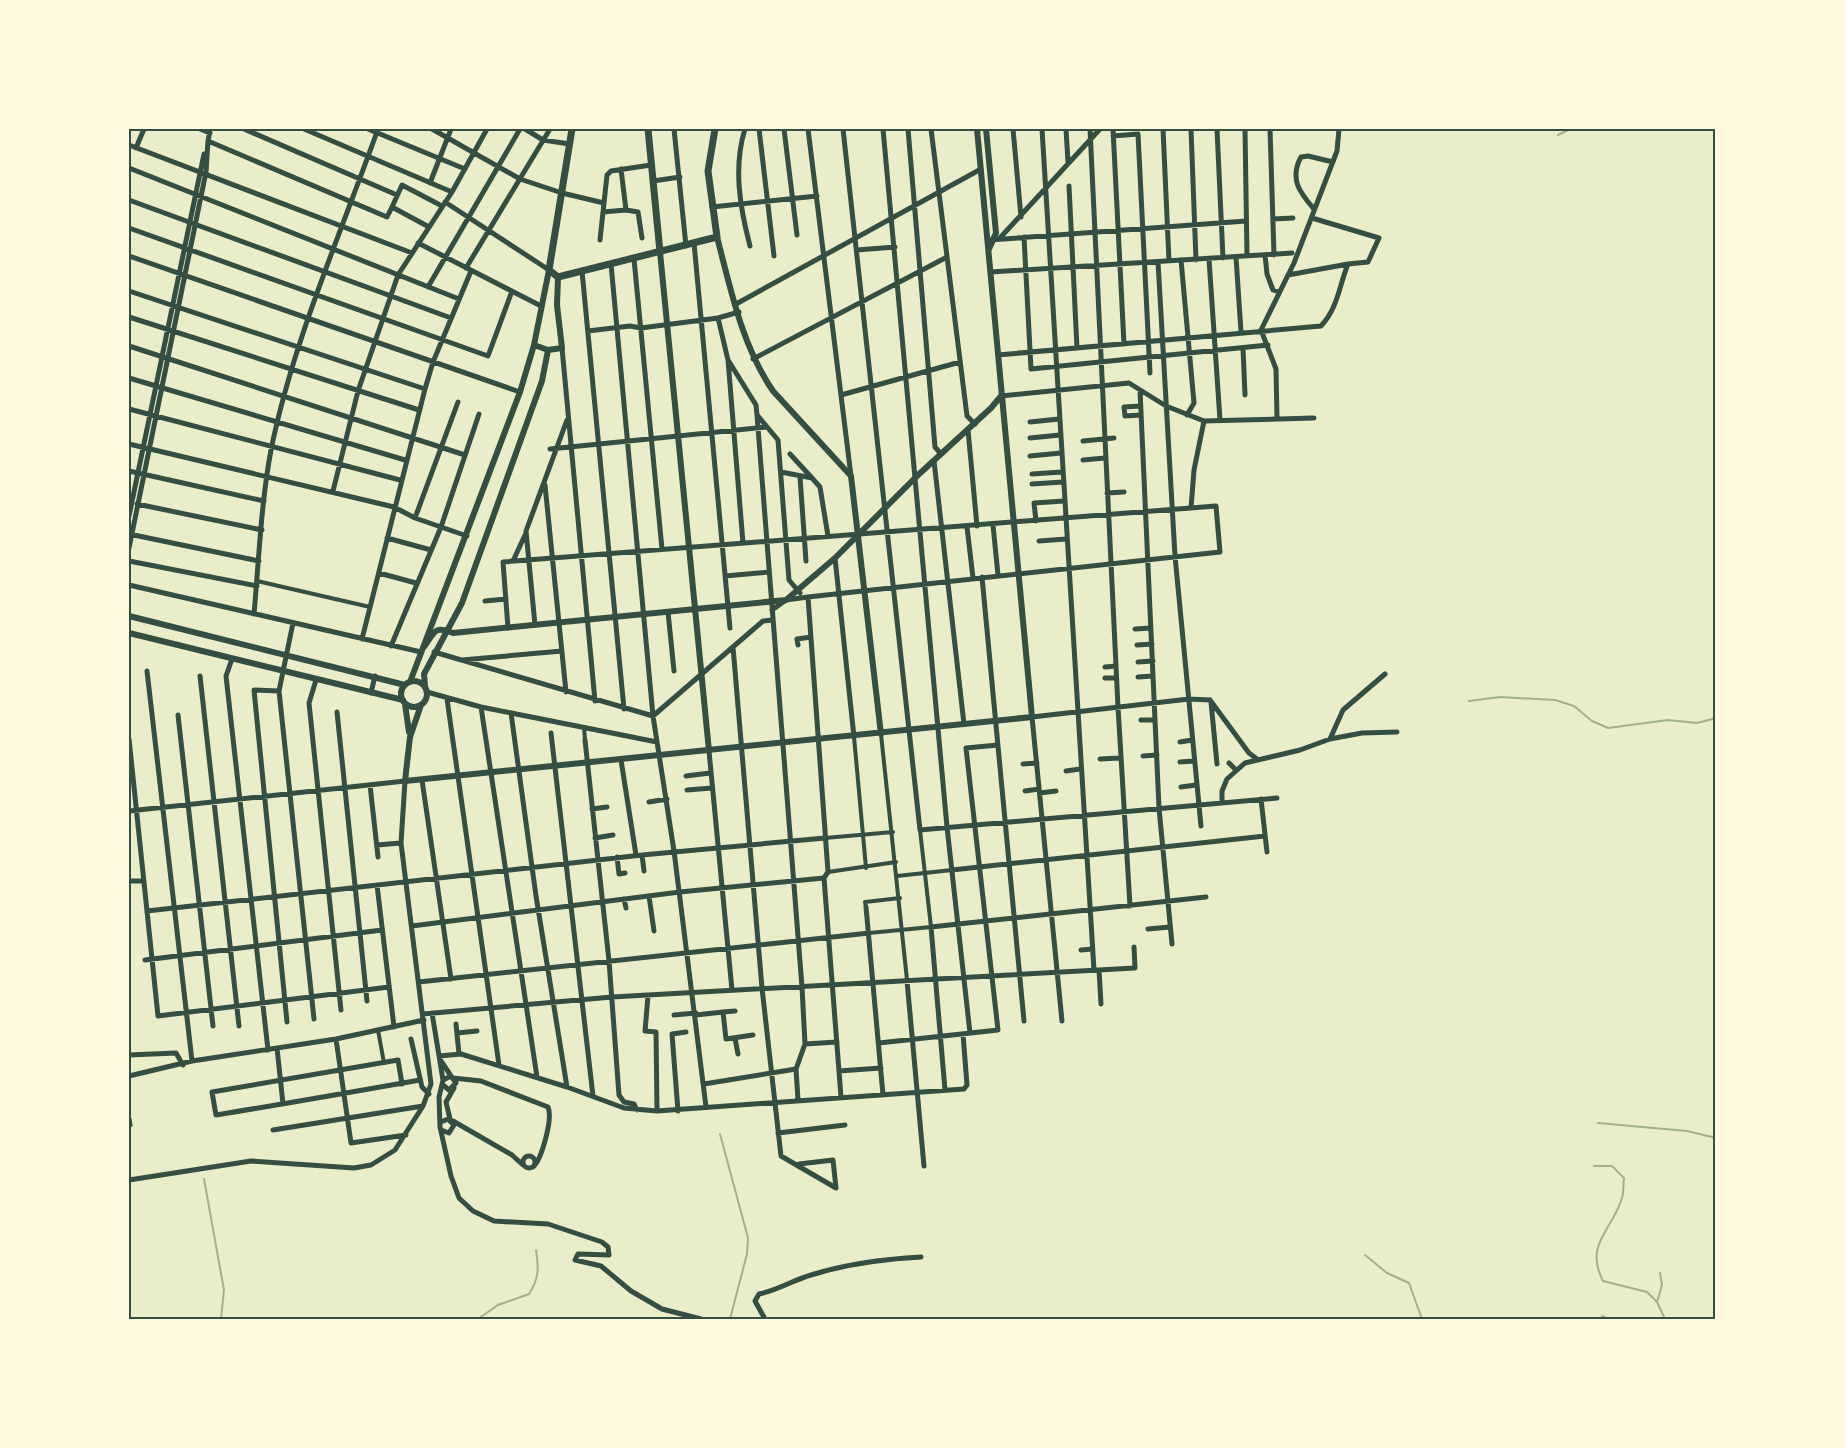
<svg xmlns="http://www.w3.org/2000/svg" width="1845" height="1448" font-family="Georgia,serif">
<rect width="100%" height="100%" fill="#e9edc9"/>
<g fill="none" stroke-linecap="round" stroke-linejoin="round">
<!-- stream -->
<path stroke="#a3b18a" stroke-width="2" d="M 1558,135 L 1570,129
M 1469,701 L 1500,697 L 1555,700 L 1574,706 L 1592,721 L 1608,728 L 1668,720 L 1697,723 L 1716,718
M 1598,1123 L 1687,1131 L 1716,1138
M 720,1134 L 748,1238 L 747,1254 L 730,1319
M 1594,1166 L 1612,1166 L 1624,1178 C 1623,1184 1624,1192 1622,1198 C 1612,1231 1584,1244 1603,1281 L 1647,1292 L 1657,1302 L 1665,1319
M 204,1179 L 224,1290 L 221,1319
M 1365,1255 L 1387,1273 L 1409,1283 L 1422,1319
M 1657,1302 L 1662,1285 L 1660,1273
M 1602,1316 L 1608,1319
M 478,1319 L 498,1305 L 529,1294 C 539,1279 539,1267 536,1250"/>
<!-- pedestrian -->
<path stroke="#344e41" stroke-width="4" d="M 257,581 L 370,607
M 584,727 L 585,740
M 881,734 L 907,980
M 854,737 L 866,868
M 825,838 L 893,832
M 828,872 L 896,862
M 897,876 L 952,870
M 866,907 L 865,902 L 900,898
M 869,933 L 931,927 L 920,830
M 378,1030 L 384,1063"/>
<!-- minor -->
<path stroke="#344e41" stroke-width="5" d="M 200,129 L 210,133
M 244,129 L 397,195
M 304,129 L 452,192
M 368,129 L 465,169
M 432,129 L 520,179 L 562,193 L 604,203 L 607,175 L 611,171 L 651,165
M 525,129 L 543,140 L 570,144
M 674,129 L 686,246
M 745,129 C 733,167 740,208 750,246
M 759,129 L 774,256
M 784,129 L 797,235
M 808,129 L 851,476
M 843,129 L 920,830 L 1277,798
M 883,129 L 947,827 L 970,1033
M 908,129 L 935,447 L 941,454
M 931,129 L 967,416 L 975,424
M 1013,129 L 1021,217
M 1042,129 L 1094,970
M 1066,129 L 1068,162
M 1090,129 L 1118,707 L 1130,906
M 1113,129 L 1124,344
M 1163,129 L 1169,261
M 1191,129 L 1196,260
M 1217,129 L 1223,258
M 1245,129 L 1247,256
M 1270,129 L 1274,255
M 1113,136 L 1138,134 L 1150,373
M 208,141 L 387,217 L 392,207
M 208,142 L 210,129
M 129,145 L 412,253
M 136,148 L 144,129
M 129,168 L 459,299
M 621,169 L 626,210
M 653,181 L 680,177
M 430,183 L 451,129
M 1069,186 L 1077,348
M 129,200 L 451,318
M 445,202 L 549,270
M 712,207 L 817,196
M 1314,209 C 1300,193 1289,179 1301,157 L 1308,156 L 1333,162
M 603,212 L 626,210 L 638,212 L 642,238
M 1273,219 L 1293,218
M 429,227 L 392,207 L 402,185 L 442,206
M 129,228 L 488,356 L 512,291
M 1024,237 L 1031,369 L 1268,345
M 999,239 L 1100,129
M 600,240 L 604,203
M 990,240 L 1246,221
M 418,243 L 541,306
M 694,243 L 730,628
M 857,250 L 895,247
M 1265,255 L 1267,274 L 1273,290 L 1279,292
M 129,256 L 520,392
M 1236,257 L 1241,332
M 634,259 L 662,549
M 1209,259 L 1220,420
M 1181,260 L 1194,403 L 1187,415
M 1158,262 L 1175,556 L 1201,826
M 611,264 L 653,716 L 674,851 L 706,1107
M 466,268 L 550,129
M 582,271 L 624,709
M 991,272 L 1292,253
M 1288,275 L 1348,264
M 428,287 L 520,129
M 129,291 L 425,389
M 736,304 L 981,169
M 129,317 L 419,410
M 718,318 L 728,360 L 743,543
M 1261,330 L 1294,263 L 1337,151 L 1339,129
M 1261,330 L 1276,369 L 1277,418
M 588,331 L 630,326 L 641,328 L 718,318 L 739,312
M 129,346 L 465,455
M 562,348 L 595,701
M 1243,348 L 1245,395
M 998,355 L 1321,326 C 1338,308 1339,286 1348,264 L 1368,262 L 1379,238 L 1312,218
M 753,359 L 947,257
M 728,360 L 756,405 L 757,415 L 802,987 L 805,1044 L 796,1069 L 798,1100
M 129,378 L 405,460
M 1140,390 L 1159,808 L 1172,944
M 841,395 L 960,362
M 1001,396 L 1129,383 L 1166,406 L 1204,421 L 1314,418
M 1140,406 L 1124,407 L 1125,416 L 1141,415
M 129,409 L 400,480
M 758,416 L 778,440 L 789,580 L 800,593
M 1030,422 L 1059,419
M 968,430 L 977,526
M 1030,438 L 1060,435
M 1083,441 L 1114,438
M 129,444 L 394,507 L 415,518 L 467,536
M 550,449 L 767,427
M 790,454 L 812,478
M 1030,456 L 1061,453
M 1083,460 L 1105,458
M 934,461 L 964,724
M 129,471 L 264,501
M 781,472 L 812,478 L 820,487 L 828,536
M 1032,474 L 1062,472
M 800,477 L 806,561
M 1032,484 L 1063,482
M 545,485 L 566,692
M 333,491 L 358,391 L 398,275 L 452,192 L 487,129
M 1107,493 L 1124,492
M 137,504 L 262,530
M 1191,508 L 1194,470 L 1204,421
M 129,516 L 204,154
M 415,518 L 458,402
M 1036,521 L 1034,503 L 1064,501
M 993,525 L 998,575
M 967,527 L 973,578
M 129,534 L 259,561
M 387,538 L 431,550
M 1039,541 L 1066,539
M 129,548 L 206,172 L 208,141
M 835,558 L 854,737
M 129,561 L 257,586
M 513,561 L 526,533
M 379,573 L 416,583
M 725,576 L 769,572
M 982,577 L 1024,1021
M 129,585 L 421,652
M 808,597 L 828,872 L 824,878
M 485,601 L 506,599
M 668,612 L 674,671
M 254,614 C 259,559 261,503 271,450 C 293,341 341,233 378,129
M 293,623 L 279,691 L 314,1019
M 535,625 L 526,531 L 567,420
M 508,628 L 503,562 L 1216,506 L 1220,552 L 808,597 L 786,600 L 772,610
M 1135,629 L 1151,628
M 362,639 L 425,389 L 433,362 L 471,271
M 798,645 L 797,639 L 811,637
M 1137,645 L 1152,644
M 391,646 L 441,527 L 479,414
M 733,647 L 762,988 L 781,1156 L 836,1188
M 434,652 L 653,716 L 763,621 L 773,620
M 232,659 L 226,676 L 268,1050
M 462,660 L 562,651
M 1138,662 L 1153,661
M 1105,667 L 1116,666
M 147,671 L 192,1061
M 200,676 L 239,1026
M 1138,677 L 1153,676
M 1105,678 L 1116,678
M 316,680 L 309,703 L 341,1010
M 279,691 L 254,690 L 287,1022
M 427,692 L 481,707 L 657,742
M 371,693 L 375,676
M 447,699 L 499,1065
M 1210,700 L 1249,753 L 1257,759
M 1211,702 L 1217,764
M 481,707 L 537,1077
M 337,712 L 367,1001
M 511,713 L 536,896 L 567,1087
M 178,715 L 213,1026
M 1141,720 L 1155,720
M 551,733 L 593,1096
M 129,739 L 158,1016 L 389,987
M 1330,739 L 1343,710 L 1385,674
M 585,740 L 609,961 L 619,1095 L 624,1102 L 634,1104 L 637,1110
M 1180,742 L 1192,740
M 709,751 L 732,990
M 1143,756 L 1157,755
M 1100,759 L 1120,758
M 621,760 L 636,855
M 1180,762 L 1194,761
M 1229,763 L 1235,769
M 1023,764 L 1037,763
M 1066,771 L 1080,769
M 686,776 L 710,773
M 422,780 L 451,979
M 370,785 L 378,857
M 1181,787 L 1196,785
M 687,790 L 712,788
M 1025,791 L 1039,789
M 1040,793 L 1056,791
M 1261,799 L 1267,852
M 649,802 L 667,799
M 1222,803 L 1222,791 L 1227,779 L 1245,763 L 1300,750 L 1330,739 L 1362,733 L 1397,732
M 592,809 L 607,807
M 129,811 L 405,781 L 401,843 L 431,1084 L 423,1106 L 395,1150 L 371,1165 L 354,1168 L 251,1161 L 129,1180
M 595,838 L 613,835
M 377,845 L 401,843
M 642,855 L 644,871
M 617,857 L 619,874 L 625,873
M 952,870 L 1265,836
M 824,878 L 841,1097
M 129,881 L 143,881
M 377,885 L 394,1027
M 649,896 L 654,931
M 624,899 L 626,908
M 866,907 L 883,1095
M 147,911 L 642,855 L 825,838
M 412,926 L 680,892 L 824,878
M 1148,929 L 1170,927
M 1081,950 L 1092,949
M 145,960 L 382,930
M 1099,970 L 1101,1004
M 907,981 L 924,1166
M 419,982 L 869,933
M 648,996 L 645,1031 L 656,1032 L 657,1111
M 723,1012 L 735,1011
M 432,1013 L 443,1080 L 439,1097 L 440,1127 L 451,1176 L 459,1198 L 473,1211 L 494,1221 L 548,1224 L 602,1242 L 608,1247 L 609,1255 L 578,1254 L 575,1260 L 601,1266 L 631,1291 L 662,1309 L 701,1319
M 423,1014 L 612,997 L 1135,968 L 1134,947
M 674,1015 L 696,1013
M 696,1015 L 723,1012 L 726,1039 L 753,1035
M 1062,1021 L 1032,717 L 1189,699 L 1210,700
M 456,1024 L 459,1054
M 457,1033 L 477,1031
M 735,1038 L 738,1054
M 336,1039 L 351,1143 L 406,1135
M 411,1039 L 422,1087 L 429,1094
M 879,1043 L 998,1030 L 966,748 L 998,745
M 805,1044 L 837,1042
M 277,1048 L 283,1104
M 129,1055 L 176,1053 L 183,1065
M 439,1056 L 461,1054 L 567,1087 L 624,1108 L 657,1111 L 964,1089 L 967,1085 L 963,1034
M 441,1061 L 451,1076
M 839,1071 L 881,1068
M 129,1076 L 192,1061 L 336,1039 L 424,1020
M 453,1078 L 481,1081 L 548,1107 C 553,1118 542,1159 533,1167
M 402,1084 L 398,1060 L 212,1092 L 216,1115 C 284,1104 352,1092 420,1080
M 704,1084 L 796,1069
M 443,1085 L 449,1090 L 456,1083 L 451,1076 L 443,1080
M 945,1090 L 931,927 L 1206,897
M 678,1111 L 672,1034 L 686,1032
M 129,1119 L 130,1125
M 450,1119 L 446,1102 L 454,1088
M 453,1121 L 512,1155 L 523,1165
M 441,1122 L 448,1119 L 454,1125 L 449,1133 L 441,1130
M 273,1130 L 423,1106
M 778,1133 L 845,1125
M523 1162a6 6 0 1 1 12 0a6 6 0 1 1-12 0Z
M 799,1164 L 833,1160 L 836,1188
M 765,1319 L 755,1301 L 759,1294 C 779,1290 793,1280 811,1275 C 846,1264 885,1259 921,1257"/>
<!-- tertiary -->
<path stroke="#344e41" stroke-width="6" d="M 986,129 L 996,233 L 989,249
M 717,237 C 731,290 742,346 773,391 L 851,476 L 881,734
M 660,252 L 709,751
M 534,345 L 548,350 L 562,348 L 557,305 L 558,277
M 129,616 L 405,685
M 129,633 L 403,700
M 424,647 C 435,632 434,625 453,633 L 786,600 L 835,558 L 917,476 L 991,408 L 1001,396
M401 694a13 13 0 1 1 26 0a13 13 0 1 1-26 0Z
M 410,682 L 520,392 L 534,345 L 549,270
M 425,686 L 424,674 L 462,603 L 542,381 L 548,350
M 405,704 L 409,732
M 421,705 L 410,737 L 405,781 L 1032,717 L 977,129"/>
<!-- secondary -->
<path stroke="#344e41" stroke-width="7" d="M 572,129 L 549,270 L 558,277 L 717,237 L 708,171 L 715,129
M 648,129 L 660,252"/>
</g>
<!-- border -->
<rect width="1845" height="1448" fill="none" stroke="#fefae0" stroke-width="261"/>
<rect x="130" y="130" width="1584" height="1188" fill="none" stroke="#344e41" stroke-width="2"/>
</svg>
